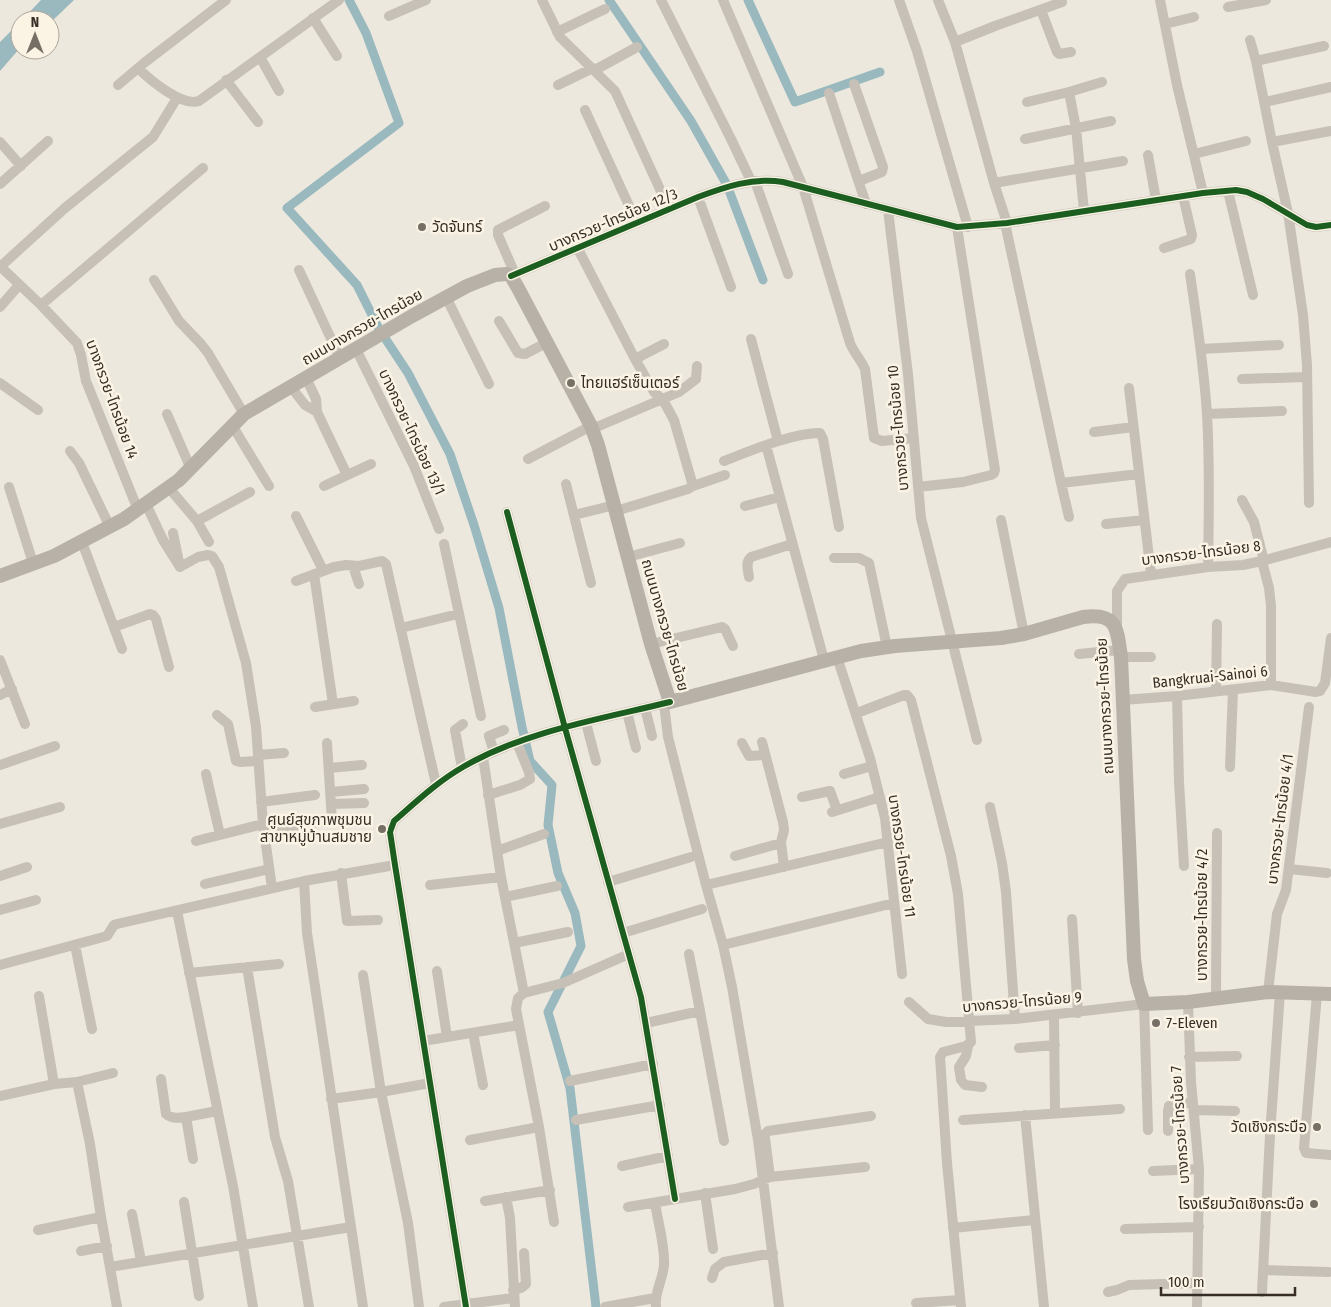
<svg xmlns="http://www.w3.org/2000/svg" width="1331" height="1307" font-family="'Fira Sans Condensed','Noto Sans Thai',sans-serif">
<rect width="100%" height="100%" fill="#ede8de"/>
<!-- water -->
<path fill="#99b9bf" d="M 41,0 L 74,0 L 50,23 L 50,20 L 22,20 Z
M 20,22 L 20,48 L 0,71 L 0,42 Z"/>
<g fill="none" stroke-linecap="round" stroke-linejoin="round">
<!-- canal -->
<path stroke="#99b9bf" stroke-width="9" d="M 349,0 L 366,33 L 399,123 L 287,208 L 357,285 L 379,329 L 408,373 L 450,454 L 474,525 L 499,608 L 522,727 L 530,761 L 552,785 L 548,825 L 558,873 L 575,913 L 581,946 L 548,1012 L 570,1088 L 596,1307
M 609,0 L 691,121 L 727,185 L 763,280
M 748,0 L 795,102 L 880,72"/>
<!-- street -->
<path stroke="#c6c0b7" stroke-width="10" d="M 542,0 L 560,37 L 615,91 L 669,209
M 661,0 L 731,139 L 751,181
M 723,0 L 803,187 L 850,343 C 854,353 861,360 865,369 L 874,438 L 882,441 L 914,438
M 899,0 L 917,51 L 968,227
M 938,0 L 955,42 L 994,183 L 1007,223
M 1160,0 L 1177,85 L 1203,193
M 1228,7 L 1266,0
M 1041,10 L 1057,52 L 1059,54 L 1071,52
M 389,16 L 426,0
M 313,18 L 337,56
M 1165,24 L 1194,17
M 557,32 L 605,9
M 1250,40 L 1256,61 L 1272,142 L 1288,213 L 1303,315 L 1307,365 L 1309,503
M 955,42 L 995,26 L 1062,2
M 260,57 L 279,91
M 1256,61 L 1324,46
M 138,68 C 150,80 182,107 199,101 L 339,0
M 595,70 L 637,47
M 226,80 L 258,122
M 854,84 L 883,167 L 882,172 L 859,181
M 118,85 L 144,63 L 226,0
M 558,85 L 593,68
M 1069,92 L 1102,82
M 829,93 L 866,204
M 1027,102 L 1069,92 L 1076,128 L 1084,211
M 1265,102 L 1331,87
M 585,110 L 637,223
M 1025,139 L 1111,121
M 0,142 L 21,166
M 1272,142 L 1331,131
M 1194,154 L 1246,141
M 1148,155 L 1156,200
M 755,181 L 788,274
M 994,183 L 1123,161
M 0,184 L 48,141
M 1228,191 L 1253,295
M 698,197 L 731,287
M 888,210 L 908,374 L 921,518 L 977,740
M 1005,223 L 1061,483 L 1139,474
M 1164,248 L 1191,239 L 1192,235 L 1183,196
M 578,249 L 635,359 L 654,392 L 663,400 L 674,420 L 693,486 L 688,489 L 616,511
M 0,266 L 41,305 L 77,343 L 81,355 L 86,381 L 138,510
M 1,266 L 65,208 L 153,137 L 177,98
M 299,270 L 340,358
M 515,274 L 498,235 L 498,230 L 545,206
M 1190,274 C 1197,321 1204,367 1207,414 C 1210,465 1209,516 1208,567
M 511,276 L 698,197 C 725,187 753,177 783,182 L 957,227 L 1007,223 L 1203,193 L 1236,190 L 1247,192 L 1263,199 L 1307,225 L 1316,227 L 1331,225
M 154,280 L 179,321 L 201,344 L 208,353 L 244,414
M 446,297 L 489,384
M 41,305 L 203,168
M 0,307 L 19,285
M 499,321 L 518,353 L 525,354 L 546,343
M 751,339 L 778,441
M 356,349 L 414,466 L 439,529
M 1201,349 L 1279,345
M 635,359 L 664,344
M 306,378 L 316,399 L 317,412 L 347,475
M 1242,379 L 1307,377
M 0,383 L 38,410
M 291,387 L 305,405 L 317,412
M 1129,388 L 1151,574
M 167,414 L 191,469
M 1207,414 L 1282,411
M 232,425 L 269,486
M 592,429 L 679,392 L 696,379 L 697,366
M 1094,432 L 1133,427
M 766,445 L 824,660
M 70,451 L 79,463 L 110,527
M 528,459 L 591,426
M 724,461 C 750,451 792,433 820,433 L 823,439 L 839,527
M 1061,483 L 1069,517
M 566,484 L 591,583
M 324,486 L 371,464
M 693,486 L 725,475
M 9,487 L 33,563
M 918,487 L 963,482 L 991,475 L 994,473 L 995,470 L 957,227
M 169,488 L 197,521 L 209,542
M 1242,500 L 1254,522 L 1264,561
M 146,504 L 163,540 L 180,567 L 173,533
M 745,506 L 780,497
M 507,512 L 565,728 L 641,997 L 675,1199
M 574,515 L 615,505
M 296,516 L 323,570
M 1001,520 L 1024,634
M 197,521 L 250,492
M 1106,524 L 1144,520
M 82,542 L 122,649
M 444,544 L 481,716
M 628,557 L 680,543
M 834,558 L 859,558 L 869,563 L 887,647
M 1262,561 L 1269,588 L 1271,606 L 1271,685
M 353,566 L 359,584
M 180,567 L 198,557 L 208,555 L 212,556 L 219,567 L 246,663 L 256,727 L 263,824 L 272,888
M 314,574 L 333,704
M 749,577 C 748,570 745,562 751,557 L 792,544
M 296,581 L 334,567 L 346,565 L 359,566 L 382,561 L 386,564 L 436,784
M 114,627 L 150,614 L 153,615 L 156,619 L 169,667
M 401,628 L 458,614
M 1117,629 L 1117,591 L 1125,579 L 1208,567 L 1243,565 L 1262,561 L 1331,542
M 651,644 L 722,627 L 725,629 L 733,646
M 1079,654 L 1120,650
M 837,657 L 870,758 L 885,818 L 902,974
M 1121,657 L 1151,657
M 0,660 L 25,724
M 1216,691 L 1217,624
M 0,695 L 12,689
M 1177,696 L 1179,782 L 1184,866
M 1122,700 L 1177,696 L 1271,685 L 1316,692 L 1320,691 L 1325,683 L 1331,638
M 664,704 L 668,737 L 706,885 L 723,945 L 732,987 L 758,1140 L 779,1307
M 315,707 L 354,701
M 645,708 L 652,736
M 627,712 L 636,748
M 857,713 L 904,695 L 907,695 L 911,700 L 951,856 L 958,894 L 971,1042 L 966,1046 L 943,1052 L 940,1057 L 947,1163 L 961,1307
M 217,715 L 228,724 L 236,761 L 240,762 L 258,761
M 586,723 L 596,761
M 762,742 L 783,822 L 784,830 L 781,842 L 784,867
M 742,743 L 749,756 L 765,755
M 494,752 L 489,736 L 504,730
M 258,755 L 284,753
M 483,757 L 501,877 L 524,993 L 563,983 L 629,954
M 0,765 L 55,746
M 1230,767 L 1233,690
M 329,768 L 362,765
M 462,768 L 455,730 L 463,724
M 206,774 L 220,835
M 844,774 L 872,766
M 331,792 L 364,789
M 488,795 L 520,785 L 530,779 L 529,772 L 517,743
M 802,797 L 830,791 L 837,810
M 261,802 L 315,795
M 332,804 L 364,803
M 990,807 L 1002,863 L 1006,892 L 1015,1019
M 832,812 L 880,797
M 0,824 L 60,807
M 264,833 L 309,823 L 332,821 L 327,743
M 196,841 L 263,824
M 497,851 L 544,834
M 735,856 L 781,843
M 1289,869 L 1327,873
M 341,873 L 347,921 L 378,920
M 0,876 L 27,867
M 304,881 L 307,933 L 363,1307
M 608,882 L 691,857
M 205,884 L 269,869
M 430,885 L 501,877
M 706,885 L 888,842
M 505,897 L 557,886
M 0,910 L 36,900
M 177,911 L 233,1186 L 253,1307
M 1072,919 L 1078,1013
M 623,933 L 702,909
M 514,943 L 568,932
M 75,945 L 92,1029
M 723,945 L 894,903
M 689,954 L 700,1011
M 0,965 L 107,936 L 114,925 L 117,924 L 304,881 L 395,865
M 247,967 L 275,1137 L 288,1181 L 309,1307
M 437,971 L 447,1037
M 189,973 L 279,964
M 363,975 L 381,1092 L 408,1223 L 419,1307
M 1268,992 L 1277,914 L 1286,890 L 1309,707
M 524,993 L 518,998 L 516,1009 L 539,1127 L 554,1222
M 1317,994 L 1304,1148 L 1306,1153 L 1331,1155
M 39,996 L 54,1084
M 1216,998 L 1217,833
M 909,1002 L 928,1019 L 946,1022 L 1015,1019 L 1144,1004 L 1148,1130
M 1188,1002 L 1191,1082 L 1199,1169 L 1197,1307
M 1054,1016 L 1055,1112
M 646,1023 L 700,1011 L 724,1141
M 473,1033 L 483,1085
M 423,1041 L 519,1025
M 968,1046 L 966,1056 L 959,1067 L 961,1080 L 965,1085 L 982,1087
M 1019,1048 L 1055,1045
M 1189,1057 L 1237,1056
M 161,1079 L 166,1114 C 172,1119 179,1118 186,1117
M 570,1081 L 653,1064
M 77,1082 L 113,1073
M 0,1096 L 54,1084 L 77,1082 L 90,1144 L 101,1217 L 117,1307
M 331,1099 L 381,1092 L 430,1083
M 1194,1110 L 1235,1111
M 1025,1115 L 1044,1307
M 576,1120 L 660,1105
M 963,1120 L 1120,1109
M 1168,1131 L 1168,1111 L 1169,1106 L 1193,1102
M 470,1140 L 539,1127
M 193,1159 L 186,1117 L 217,1111
M 622,1166 L 668,1156
M 1153,1171 L 1199,1169
M 770,1177 L 765,1138 L 765,1134 L 768,1131 L 871,1116
M 705,1193 L 713,1249
M 506,1197 L 510,1218 L 515,1307
M 485,1201 L 550,1190
M 184,1202 L 199,1296
M 655,1203 C 658,1223 665,1245 664,1265 C 663,1280 654,1292 656,1307
M 628,1207 L 735,1189 L 754,1184 L 770,1177 L 865,1167
M 132,1214 L 141,1261
M 953,1228 L 1034,1220
M 1125,1229 L 1199,1227
M 38,1230 L 101,1217
M 81,1251 L 107,1246
M 110,1267 L 351,1227
M 1264,1270 L 1329,1272
M 712,1278 L 715,1269 L 724,1262 L 773,1253
M 513,1290 L 521,1288 L 526,1284 L 524,1253
M 1108,1292 L 1117,1290 L 1129,1285 L 1198,1283
M 1262,1292 L 1270,1135 L 1280,992
M 916,1303 L 960,1300
M 444,1307 L 513,1298
M 466,1307 L 395,865 L 390,832 L 394,821 C 416,802 437,782 463,767 C 525,731 601,719 670,702
M 605,1307 L 655,1298"/>
<!-- secondary -->
<path stroke="#b7b1a8" stroke-width="14" d="M 0,576 L 54,556 L 124,519 L 179,480 L 244,414 L 412,316 L 467,286 L 495,275 L 507,274 L 511,276 L 518,288 L 591,426 L 598,445 L 651,644 L 670,702 L 861,651 L 895,646 L 1001,638 L 1024,634 L 1083,617 C 1117,612 1117,628 1121,657 L 1134,959 L 1137,981 L 1144,1004 L 1188,1002 L 1268,992 L 1331,994"/>
<!-- cycleway casing -->
<g stroke="#fbf4e5" stroke-width="9">
<path id="cycleway" d="M 511,276 L 698,197 C 725,187 753,177 783,182 L 957,227 L 1007,223 L 1203,193 L 1236,190 L 1247,192 L 1263,199 L 1307,225 L 1316,227 L 1331,225
M 507,512 L 565,728 L 641,997 L 675,1199
M 466,1307 L 395,865 L 390,832 L 394,821 C 416,802 437,782 463,767 C 525,731 601,719 670,702"/>
</g>
<!-- cycleway -->
<use href="#cycleway" stroke="#1b5e20" stroke-width="6"/>
</g>
<!-- markers -->
<g fill="#766f66" stroke="#fbf4e5" stroke-width="2">
<circle cx="422" cy="227" r="5"/>
<circle cx="571" cy="383" r="5"/>
<circle cx="382" cy="829" r="5"/>
<circle cx="1156" cy="1023" r="5"/>
<circle cx="1317" cy="1127" r="5"/>
<circle cx="1314" cy="1204" r="5"/>
</g>
<g text-anchor="middle" dominant-baseline="central" stroke-width="5" stroke-linejoin="round" paint-order="stroke">
<!-- street labels -->
<g font-size="15" fill="#362e26" stroke="#fbf4e5">
<text transform="translate(613 220) rotate(-23)">บางกรวย-ไทรน้อย 12/3</text>
<text transform="translate(362 327) rotate(-30)">ถนนบางกรวย-ไทรน้อย</text>
<text transform="translate(112 399) rotate(70)">บางกรวย-ไทรน้อย 14</text>
<text transform="translate(898 428) rotate(-95)">บางกรวย-ไทรน้อย 10</text>
<text transform="translate(412 432) rotate(65)">บางกรวย-ไทรน้อย 13/1</text>
<text transform="translate(1201 553) rotate(-7)">บางกรวย-ไทรน้อย 8</text>
<text transform="translate(665 625) rotate(74)">ถนนบางกรวย-ไทรน้อย</text>
<text transform="translate(1210 677) rotate(-6)">Bangkruai-Sainoi 6</text>
<text transform="translate(1105 706) rotate(-93)">ถนนบางกรวย-ไทรน้อย</text>
<text transform="translate(1280 819) rotate(-83)">บางกรวย-ไทรน้อย 4/1</text>
<text transform="translate(902 856) rotate(82)">บางกรวย-ไทรน้อย 11</text>
<text transform="translate(1202 915) rotate(-90)">บางกรวย-ไทรน้อย 4/2</text>
<text transform="translate(1022 1002) rotate(-5)">บางกรวย-ไทรน้อย 9</text>
<text transform="translate(1180 1125) rotate(-94)">บางกรวย-ไทรน้อย 7</text>
</g>
<!-- poi labels -->
<g font-size="15" fill="#362e26" stroke="#fbf4e5" text-anchor="start">
<text x="432" y="227">วัดจันทร์</text>
<text x="581" y="383">ไทยแฮร์เซ็นเตอร์</text>
<text x="372" y="820" text-anchor="end">ศูนย์สุขภาพชุมชน<tspan x="372" dy="17">สาขาหมู่บ้านสมชาย</tspan></text>
<text x="1166" y="1023">7-Eleven</text>
<text x="1307" y="1127" text-anchor="end">วัดเชิงกระบือ</text>
<text x="1304" y="1204" text-anchor="end">โรงเรียนวัดเชิงกระบือ</text>
</g>
</g>
<!-- north arrow -->
<g transform="translate(35 35)"><circle r="24" fill="#fbf4e5" stroke="#aca599"/>
<path d="M0-4L9 19L0 12L-9 19Z" fill="#766f66"/>
<text y="-8" font-size="14" font-weight="bold" text-anchor="middle" fill="#362e26">N</text>
</g>
<!-- scale -->
<path d="M1161 1287v8h134v-8" fill="none" stroke="#362e26" stroke-width="2.5"/>
<text x="1168" y="1287" font-size="15" fill="#362e26" stroke="#fbf4e5" stroke-width="4" paint-order="stroke">100 m</text>
</svg>
